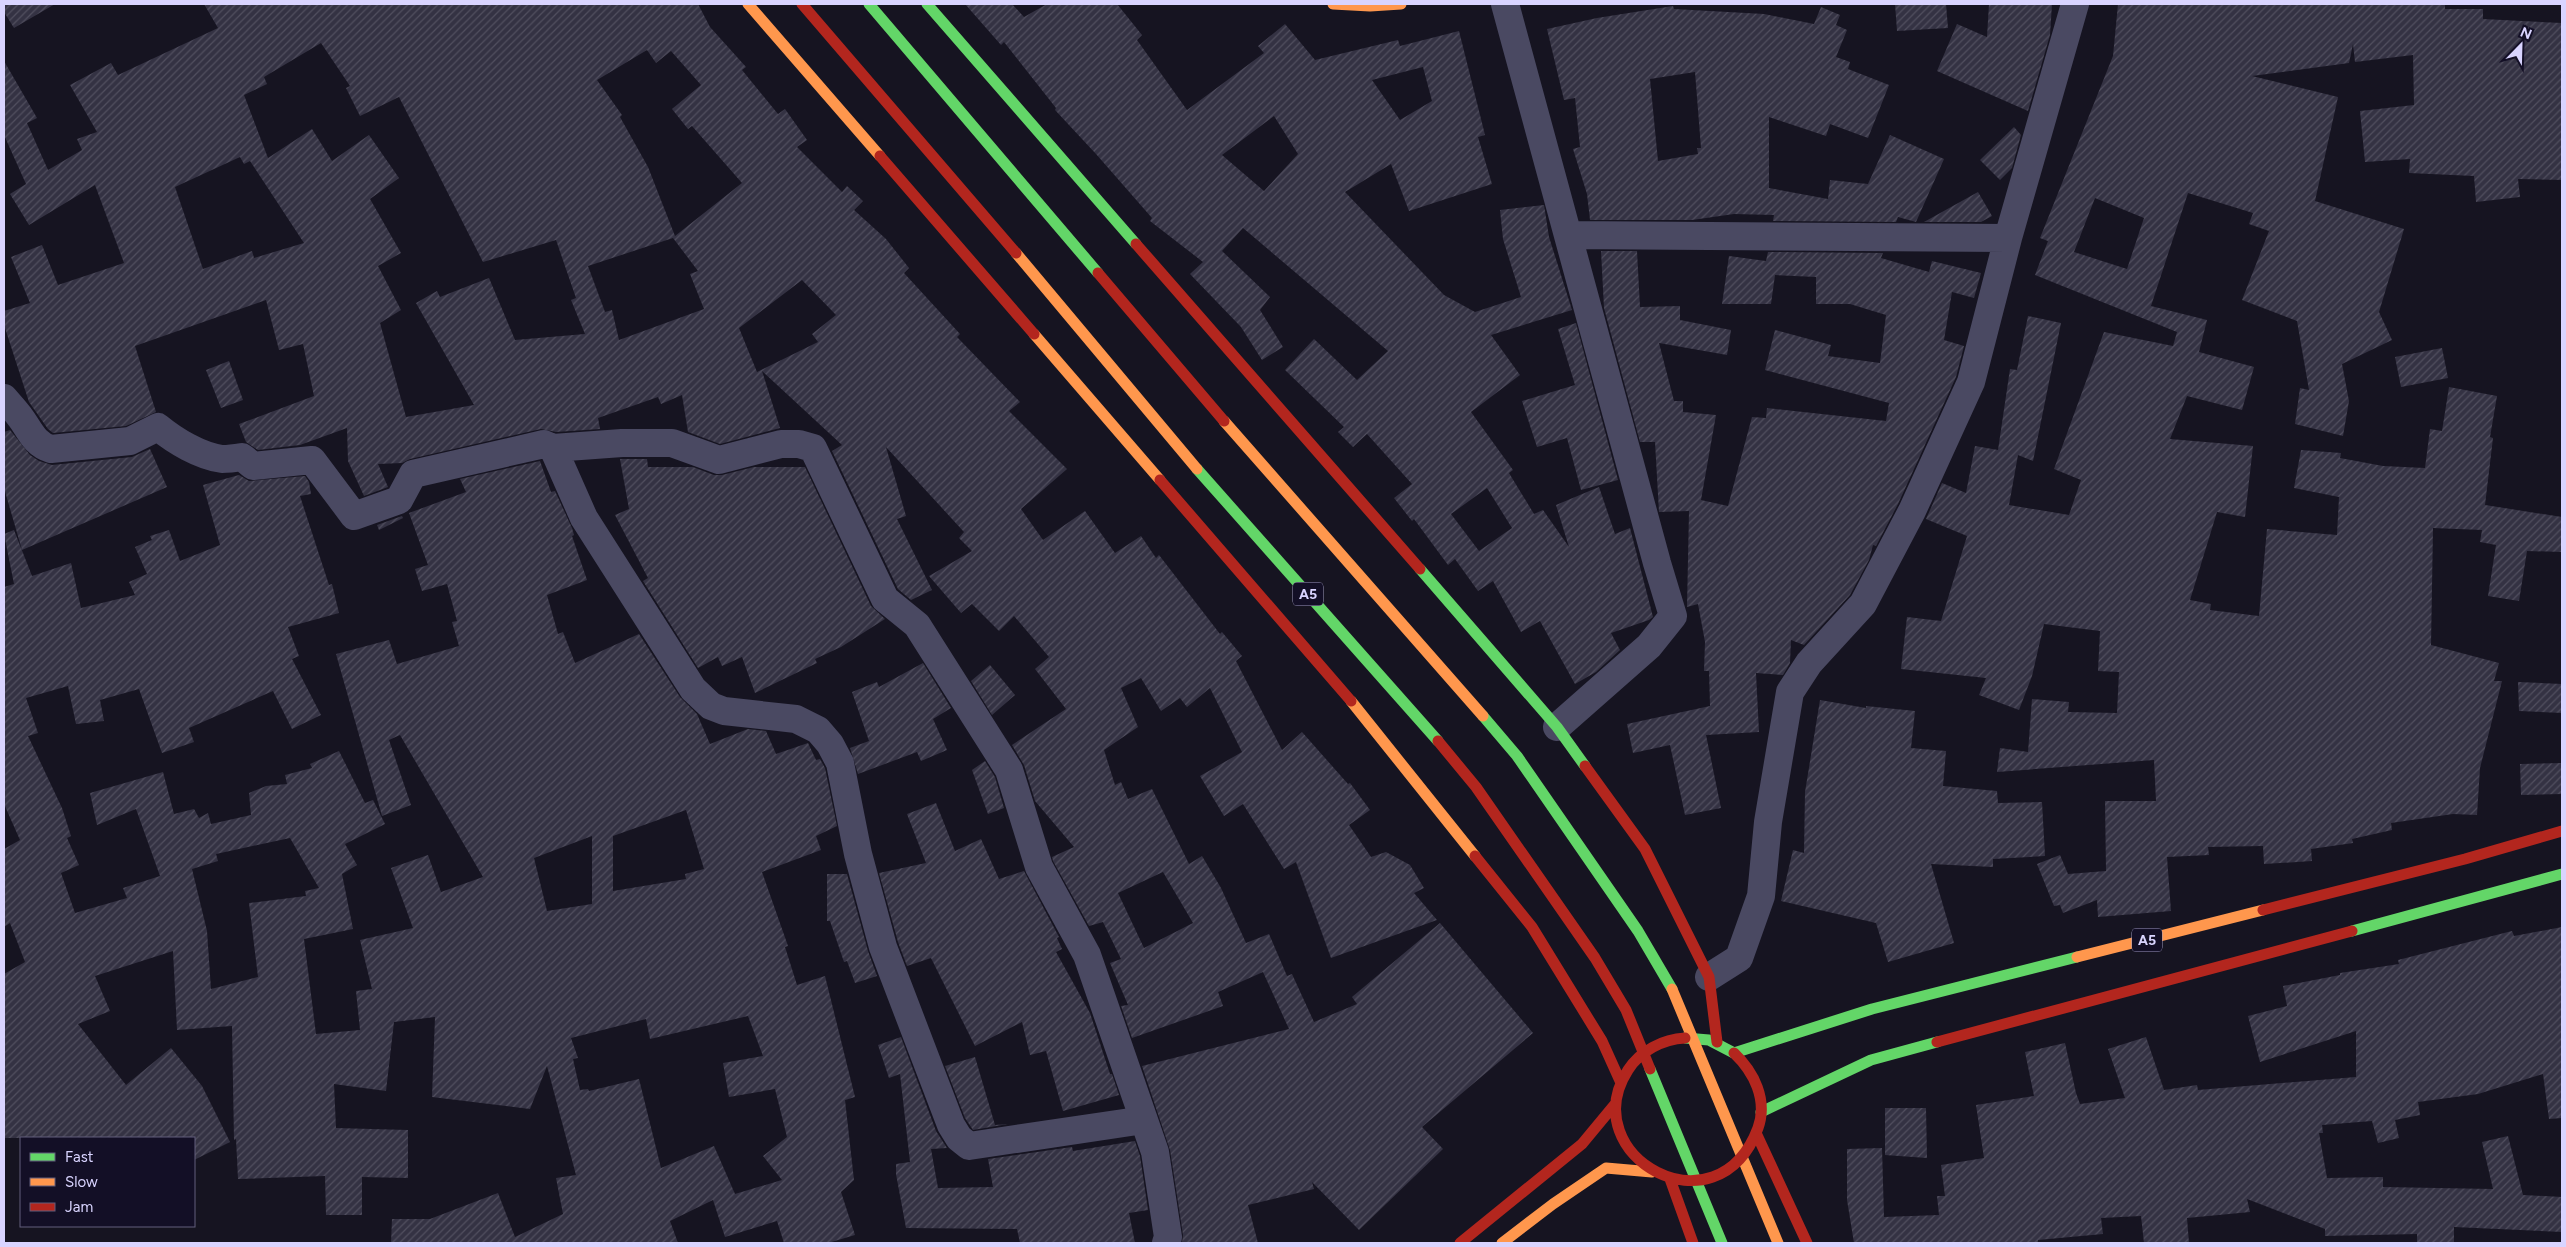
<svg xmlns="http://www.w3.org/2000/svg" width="2566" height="1247" font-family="Figtree,sans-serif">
<defs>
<pattern id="building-hatch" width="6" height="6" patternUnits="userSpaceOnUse" patternTransform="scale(1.25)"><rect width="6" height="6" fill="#343243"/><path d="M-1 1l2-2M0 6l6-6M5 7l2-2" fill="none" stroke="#514f5f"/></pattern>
</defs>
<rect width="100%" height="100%" fill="#161421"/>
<!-- building -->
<path fill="url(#building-hatch)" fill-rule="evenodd" d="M 4,4 L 55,4 L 14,28 L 4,12 Z
M 204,4 L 698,4 L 710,27 L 746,67 L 742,70 L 778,114 L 785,109 L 807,140 L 797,147 L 842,192 L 847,186 L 863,201 L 854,210 L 886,239 L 909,268 L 904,273 L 960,334 L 957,337 L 1020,402 L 1009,411 L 1067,469 L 1021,509 L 1043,540 L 1085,511 L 1115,553 L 1141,536 L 1156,558 L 1159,555 L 1220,634 L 1222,632 L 1242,656 L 1236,661 L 1282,750 L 1302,732 L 1348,784 L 1350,783 L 1370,810 L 1349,825 L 1371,857 L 1386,852 L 1410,865 L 1424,888 L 1414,893 L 1437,920 L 1331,958 L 1296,862 L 1284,869 L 1243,804 L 1224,816 L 1200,776 L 1242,752 L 1210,688 L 1187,707 L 1180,698 L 1161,711 L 1141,678 L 1121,688 L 1138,727 L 1104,750 L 1115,785 L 1121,782 L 1128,799 L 1152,789 L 1189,864 L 1202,856 L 1221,888 L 1246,943 L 1269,934 L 1287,976 L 1292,974 L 1314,1022 L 1357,1004 L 1352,997 L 1440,923 L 1533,1033 L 1422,1127 L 1443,1149 L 1359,1230 L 1312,1182 L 1314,1189 L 1248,1205 L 1258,1243 L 1182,1243 L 1183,1235 L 1170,1150 L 1142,1066 L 1289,1029 L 1263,972 L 1218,992 L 1223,1006 L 1132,1038 L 1121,1006 L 1128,1005 L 1110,963 L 1121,959 L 1103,922 L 1089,926 L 1053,861 L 1052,857 L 1074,847 L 1035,801 L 1024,765 L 1012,745 L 1066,709 L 1035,669 L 1049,657 L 1014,616 L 999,631 L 972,604 L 961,613 L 929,576 L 972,551 L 959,538 L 964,532 L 886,447 L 906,516 L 897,519 L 932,590 L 911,600 L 898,589 L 832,451 L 842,445 L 762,371 L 780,428 L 720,444 L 688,432 L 682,395 L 661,404 L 658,397 L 598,418 L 600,429 L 556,432 L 541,429 L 410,459 L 402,463 L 378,464 L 388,487 L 364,496 L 348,461 L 347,428 L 300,445 L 258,450 L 246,442 L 239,424 L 314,396 L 303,344 L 279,350 L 266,300 L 135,346 L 156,412 L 126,426 L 53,433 L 48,429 L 29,402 L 4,325 L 4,311 L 30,303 L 11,257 L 42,245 L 58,285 L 124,263 L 95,185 L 29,225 L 10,194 L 26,184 L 4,135 L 4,61 L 37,118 L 27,123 L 48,170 L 82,150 L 77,139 L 97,132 L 70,85 L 111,63 L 118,75 L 218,28 ZM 321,43 L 350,86 L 346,88 L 360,116 L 399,97 L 483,262 L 556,240 L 576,298 L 571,300 L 585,334 L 515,340 L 489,278 L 440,297 L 437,291 L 416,303 L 474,405 L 406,417 L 380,323 L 401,310 L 378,266 L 401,253 L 370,199 L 399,178 L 369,135 L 332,161 L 312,129 L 268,158 L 244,95 L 267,84 L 264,77 ZM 647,50 L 656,63 L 671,51 L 701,85 L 672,109 L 688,129 L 692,126 L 742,183 L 675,236 L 648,167 L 620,117 L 622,115 L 597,80 ZM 240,157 L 244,164 L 250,161 L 304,243 L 254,258 L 252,251 L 203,269 L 175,187 ZM 673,238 L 698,271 L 690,274 L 704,309 L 619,340 L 612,310 L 605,312 L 588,266 ZM 802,280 L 836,315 L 812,334 L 818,342 L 757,372 L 739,328 ZM 1163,872 L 1193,923 L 1144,948 L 1118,893 Z
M 965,4 L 1012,4 L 1024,17 L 1047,4 L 1117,4 L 1142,35 L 1137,40 L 1187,110 L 1264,53 L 1258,46 L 1285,24 L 1315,60 L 1398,40 L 1400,46 L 1459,31 L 1485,135 L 1478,137 L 1492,184 L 1409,211 L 1391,164 L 1345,192 L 1444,295 L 1475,312 L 1521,297 L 1503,239 L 1500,210 L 1544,205 L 1549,237 L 1572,310 L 1491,335 L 1520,375 L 1471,412 L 1513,470 L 1509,473 L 1534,514 L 1543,510 L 1569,547 L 1556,505 L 1599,487 L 1615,534 L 1630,528 L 1653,617 L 1649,620 L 1611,633 L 1620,650 L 1596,672 L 1575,684 L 1540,621 L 1521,632 L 1493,581 L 1478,591 L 1455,559 L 1448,565 L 1414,519 L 1412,521 L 1394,498 L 1412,484 L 1367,434 L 1353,447 L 1338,432 L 1344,427 L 1285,370 L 1314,339 L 1357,380 L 1388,351 L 1243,228 L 1222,251 L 1270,297 L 1260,310 L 1283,347 L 1262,360 L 1241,327 L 1190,274 L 1203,262 L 1150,221 L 1152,218 L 1096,154 L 1055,110 L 1056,108 L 1004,42 L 1001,45 ZM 1423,67 L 1432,101 L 1400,120 L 1372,80 ZM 1274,116 L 1298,154 L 1264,191 L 1222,155 ZM 1487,488 L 1512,528 L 1479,551 L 1451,514 Z
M 1895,4 L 1946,4 L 1948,28 L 1897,31 Z
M 1989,4 L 2052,4 L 2050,35 L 2028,111 L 1937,71 L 1957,24 L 1987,37 Z
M 2118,4 L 2445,4 L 2445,9 L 2483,9 L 2483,19 L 2562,23 L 2562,180 L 2518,179 L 2520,197 L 2476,202 L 2474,176 L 2409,173 L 2410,159 L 2365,162 L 2360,111 L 2414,105 L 2413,55 L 2355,62 L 2353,44 L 2349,63 L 2252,76 L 2338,97 L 2315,201 L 2404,229 L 2379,312 L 2392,340 L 2342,364 L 2349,401 L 2343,436 L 2295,424 L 2300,388 L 2309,390 L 2297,321 L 2242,300 L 2269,231 L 2249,224 L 2253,213 L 2188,193 L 2151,306 L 2207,320 L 2199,352 L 2254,367 L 2242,410 L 2187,396 L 2170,439 L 2253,446 L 2245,517 L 2217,512 L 2190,600 L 2211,604 L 2210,610 L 2259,616 L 2267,529 L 2337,535 L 2339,497 L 2294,488 L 2301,450 L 2341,453 L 2340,458 L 2383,466 L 2425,468 L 2430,429 L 2442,431 L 2449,387 L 2497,396 L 2490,437 L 2493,438 L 2485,505 L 2562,517 L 2562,552 L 2527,551 L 2519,601 L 2488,596 L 2496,545 L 2480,542 L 2482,530 L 2433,528 L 2431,645 L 2499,663 L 2494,681 L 2502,681 L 2480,768 L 2477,815 L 2453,814 L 2391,823 L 2392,830 L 2352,839 L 2353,843 L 2311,849 L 2312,861 L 2264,864 L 2263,846 L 2208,847 L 2209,855 L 2167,857 L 2171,911 L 2098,917 L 2097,900 L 2063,913 L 2060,905 L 2054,906 L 2037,864 L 2060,855 L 2068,874 L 2106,871 L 2105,801 L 2156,801 L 2154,760 L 1997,772 L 2000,748 L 2028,752 L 2032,699 L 2069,702 L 2068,712 L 2117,713 L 2119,672 L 2098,671 L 2100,631 L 2044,624 L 2032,676 L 2019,710 L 1979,695 L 1986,678 L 1901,669 L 1907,617 L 1941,621 L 1967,536 L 1926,519 L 1942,483 L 1966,493 L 1975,446 L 1998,450 L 2010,369 L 2017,370 L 2028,316 L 2061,323 L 2033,461 L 2018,455 L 2009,505 L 2069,515 L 2081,480 L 2054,469 L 2104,332 L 2173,346 L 2177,332 L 2035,275 L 2048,241 L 2040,238 L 2113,56 ZM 2095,198 L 2144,218 L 2127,269 L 2074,252 Z
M 1673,6 L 1674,9 L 1764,14 L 1814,24 L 1821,7 L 1840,15 L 1836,25 L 1847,30 L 1836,57 L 1850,62 L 1848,69 L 1889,85 L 1868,138 L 1830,124 L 1826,136 L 1769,117 L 1769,188 L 1828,199 L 1830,180 L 1868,184 L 1890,135 L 1944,159 L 1916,222 L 1898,217 L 1896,222 L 1773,221 L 1774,215 L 1734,214 L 1692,220 L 1590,220 L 1587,194 L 1573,149 L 1580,147 L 1575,98 L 1564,100 L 1547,29 L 1597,18 ZM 1695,72 L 1701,148 L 1697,148 L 1698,154 L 1658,161 L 1650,79 Z
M 2014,127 L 2021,135 L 2012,168 L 2000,180 L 1980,160 Z
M 1978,192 L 1992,216 L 1981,222 L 1924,222 Z
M 1601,251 L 1637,251 L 1640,307 L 1680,306 L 1680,320 L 1731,330 L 1727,355 L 1659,343 L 1674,401 L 1683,401 L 1683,412 L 1716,415 L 1701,500 L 1728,506 L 1752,417 L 1766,418 L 1767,408 L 1886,421 L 1889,403 L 1765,370 L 1775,330 L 1831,345 L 1828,356 L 1880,363 L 1886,315 L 1850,304 L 1816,304 L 1816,277 L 1775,275 L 1771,304 L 1722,304 L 1729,256 L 1766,261 L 1768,252 L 1883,253 L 1881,258 L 1929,272 L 1932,261 L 1981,273 L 1974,298 L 1952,292 L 1944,340 L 1964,346 L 1956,377 L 1898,504 L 1876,546 L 1873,545 L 1869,560 L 1850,595 L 1804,645 L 1791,640 L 1790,663 L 1783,675 L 1756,673 L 1759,732 L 1706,735 L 1721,808 L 1685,815 L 1670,745 L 1633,753 L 1627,724 L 1710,706 L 1709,671 L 1704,671 L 1705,642 L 1698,604 L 1687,607 L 1689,511 L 1659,512 L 1655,442 L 1640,442 L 1604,308 Z
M 1576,323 L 1618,480 L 1581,490 L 1567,438 L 1537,447 L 1522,401 L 1575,385 L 1558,329 Z
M 2442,348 L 2448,378 L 2401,387 L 2395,357 Z
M 229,361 L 243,400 L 221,408 L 206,370 Z
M 10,430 L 30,455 L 39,461 L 52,465 L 132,457 L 150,449 L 167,487 L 22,550 L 4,488 L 4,432 Z
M 620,459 L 647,459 L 648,467 L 693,467 L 714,475 L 722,475 L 754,467 L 805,467 L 871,606 L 885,619 L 841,647 L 815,659 L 817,663 L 755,693 L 742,657 L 722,666 L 718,657 L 698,668 L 643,581 L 648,578 L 615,515 L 629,509 Z
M 540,461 L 551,492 L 555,491 L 572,528 L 574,535 L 572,536 L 587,580 L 547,595 L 558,634 L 563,632 L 575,663 L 639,634 L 680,697 L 697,714 L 710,744 L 748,729 L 766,731 L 776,754 L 808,743 L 816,760 L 820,759 L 825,768 L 837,826 L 816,836 L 821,850 L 762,872 L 788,946 L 785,947 L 797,985 L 825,976 L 855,1097 L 845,1100 L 854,1180 L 841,1192 L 855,1235 L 828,1243 L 784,1243 L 777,1221 L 725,1237 L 713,1200 L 670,1221 L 678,1243 L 391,1243 L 392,1219 L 430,1219 L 498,1193 L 515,1237 L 563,1214 L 556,1178 L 576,1175 L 547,1066 L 530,1109 L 432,1097 L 435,1017 L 394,1022 L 386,1091 L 334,1084 L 336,1128 L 408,1130 L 408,1178 L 362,1177 L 362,1215 L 326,1215 L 325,1176 L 238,1179 L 236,1139 L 234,1140 L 232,1026 L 177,1030 L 173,951 L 95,976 L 110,1011 L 78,1024 L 126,1085 L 171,1048 L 202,1086 L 230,1142 L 194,1160 L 194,1138 L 4,1138 L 4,974 L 25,962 L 10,923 L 4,927 L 4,849 L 20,840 L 4,804 L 4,587 L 14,584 L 4,534 L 14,530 L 32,576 L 71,563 L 81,608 L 135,595 L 129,582 L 147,574 L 135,547 L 152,540 L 150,536 L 169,530 L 180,561 L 220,545 L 203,485 L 239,475 L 249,481 L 305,476 L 309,482 L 311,494 L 300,496 L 329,585 L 332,584 L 339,613 L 288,627 L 299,656 L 292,659 L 321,715 L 292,729 L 273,691 L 189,728 L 194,742 L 162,753 L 139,689 L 100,700 L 104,721 L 76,724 L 68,686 L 26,698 L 38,733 L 28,736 L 62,808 L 71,836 L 67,838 L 79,865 L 61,873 L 75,913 L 127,898 L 123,888 L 160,876 L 136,809 L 97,825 L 90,793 L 163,772 L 174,814 L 194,809 L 199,818 L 208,813 L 211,824 L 251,815 L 249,793 L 266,786 L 287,784 L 285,775 L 312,768 L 310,764 L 339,751 L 365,803 L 373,800 L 385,824 L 345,844 L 357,865 L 342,874 L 353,929 L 304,939 L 316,1034 L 360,1030 L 356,991 L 372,989 L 360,940 L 413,928 L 391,868 L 428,855 L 441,892 L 483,877 L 400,735 L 389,740 L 411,805 L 382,816 L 336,654 L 389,640 L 397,664 L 459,646 L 452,622 L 457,621 L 447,584 L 422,591 L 415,569 L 428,565 L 409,513 L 466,492 L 460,479 ZM 686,810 L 704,869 L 685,874 L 686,879 L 613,891 L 613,836 ZM 592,836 L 592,904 L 547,911 L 534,858 ZM 290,838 L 319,888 L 305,891 L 306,896 L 249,903 L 258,977 L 211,989 L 207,931 L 192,869 L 218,861 L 216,854 ZM 748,1016 L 763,1056 L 723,1063 L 729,1097 L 775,1089 L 787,1137 L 763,1156 L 782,1180 L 735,1194 L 714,1146 L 661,1168 L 639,1079 L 589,1091 L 588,1089 L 580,1090 L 573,1059 L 578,1058 L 571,1038 L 646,1019 L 650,1039 Z
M 402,516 L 403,518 L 379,530 L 377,525 Z
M 923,663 L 951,708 L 933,719 L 947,750 L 921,761 L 917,752 L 858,774 L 850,748 L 869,741 L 852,692 L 877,682 L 879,687 Z
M 990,665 L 1015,695 L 992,715 L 971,681 Z
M 2518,682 L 2562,684 L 2562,713 L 2519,711 Z
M 1820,700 L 1866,708 L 1866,706 L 1915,711 L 1911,748 L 1946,751 L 1943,786 L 1997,791 L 1998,803 L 2042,802 L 2045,856 L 1993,859 L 1993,867 L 1931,864 L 1954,943 L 1888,962 L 1876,923 L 1781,901 L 1793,850 L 1804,853 L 1805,792 Z
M 985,761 L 995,777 L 1004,808 L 988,814 L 972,770 Z
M 2562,763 L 2562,794 L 2521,795 L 2520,764 Z
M 936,803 L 955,851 L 981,839 L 999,879 L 1024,871 L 1059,937 L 1057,938 L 1062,949 L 1056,952 L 1090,1013 L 1110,1074 L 1112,1074 L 1119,1095 L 1063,1111 L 1046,1051 L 1030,1055 L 1022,1022 L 975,1046 L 931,958 L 907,966 L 898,942 L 879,873 L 926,863 L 907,814 Z
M 827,874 L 847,874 L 868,951 L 877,976 L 855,983 L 847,961 L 844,962 L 830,921 L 827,921 Z
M 2562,927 L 2562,1118 L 2549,1119 L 2543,1074 L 2478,1094 L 2418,1102 L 2420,1115 L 2395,1120 L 2399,1138 L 2378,1143 L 2372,1121 L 2322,1125 L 2323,1133 L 2319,1133 L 2327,1178 L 2383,1177 L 2383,1187 L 2493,1189 L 2482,1142 L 2508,1136 L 2523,1195 L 2562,1197 L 2562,1232 L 2454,1227 L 2454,1243 L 2417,1243 L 2417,1234 L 2325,1236 L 2325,1229 L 2247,1199 L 2250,1212 L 2187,1218 L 2189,1243 L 2144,1243 L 2141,1216 L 2101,1218 L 2103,1234 L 2038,1240 L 2038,1243 L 1854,1243 L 1847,1200 L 1847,1149 L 1882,1148 L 1884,1217 L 1939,1215 L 1937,1196 L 1945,1196 L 1941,1165 L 1984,1158 L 1976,1105 L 2034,1096 L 2025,1052 L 2065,1043 L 2076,1093 L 2080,1104 L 2125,1098 L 2108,1049 L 2146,1037 L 2164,1090 L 2197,1085 L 2198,1090 L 2356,1077 L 2356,1031 L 2260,1062 L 2248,1016 L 2287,1006 L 2283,986 L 2340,975 L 2340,973 L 2399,964 L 2398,960 L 2512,931 L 2514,936 Z
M 901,1037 L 936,1131 L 947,1148 L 931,1149 L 938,1188 L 993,1187 L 988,1159 L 1072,1147 L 1073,1151 L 1135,1141 L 1140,1156 L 1148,1210 L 1129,1213 L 1135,1243 L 1020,1243 L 1017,1229 L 906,1228 L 896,1174 L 896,1164 L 910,1162 L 900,1074 L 889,1078 L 878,1045 Z
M 975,1057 L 995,1125 L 1008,1124 L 973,1130 L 965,1118 L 945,1066 Z
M 1885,1108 L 1926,1108 L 1927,1158 L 1885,1155 Z"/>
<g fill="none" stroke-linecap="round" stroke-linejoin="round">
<!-- street -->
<path stroke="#4a4962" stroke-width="28" d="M 1505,4 L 1657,563 L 1673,616 L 1649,646 L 1557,727
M 1568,235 L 2008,238
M 4,398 C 9,404 15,410 20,417 C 30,430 34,444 51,449 L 130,441 L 158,427 C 175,441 200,456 222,459 C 228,459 236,458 242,457 L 253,466 L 312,460 L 354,516 L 399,500 L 413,474 L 544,444 L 553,448 L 622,443 L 672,443 L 719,460 L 781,444 L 799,444 L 813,448 L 885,599 L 917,625 L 1009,770 L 1039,867 L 1087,955 L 1155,1152 L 1168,1237 L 1166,1243
M 553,448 L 584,518 L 693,689 L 711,706 L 724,711 L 796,719 L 818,730 L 830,744 L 840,763 L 858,854 L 883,947 L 951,1125 L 959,1138 L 969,1146 L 1144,1120
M 1709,977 L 1739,958 L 1761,896 L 1768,822 L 1790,692 L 1809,663 L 1863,604 L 1912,511 L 1971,382 L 2008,238 L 2075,4"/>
<!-- fast -->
<path stroke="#63d668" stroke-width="11" d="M 869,4 L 1098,273
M 927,4 L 1136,244
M 1197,469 L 1438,741
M 1420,569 L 1557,727 L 1585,766
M 1483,716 L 1517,756 L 1638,931 L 1672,989
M 2352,931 L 2562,874
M 1685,1038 L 1709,1040 L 1734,1053 L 1872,1009 L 2077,957
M 1650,1069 L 1722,1243
M 1761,1112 L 1871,1060 L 1937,1042"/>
<!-- slow -->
<path stroke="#ff974d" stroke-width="11" d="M 748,4 L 880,156
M 1333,4 L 1370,6 L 1401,4
M 1016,253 L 1197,469
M 1034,334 L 1160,480
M 1224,421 L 1483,716
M 1351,701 L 1475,856
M 2077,957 L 2263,910
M 1672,989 L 1778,1243
M 1502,1243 L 1553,1204 L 1606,1168 L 1652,1172"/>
<!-- jam -->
<path stroke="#b3261e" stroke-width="11" d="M 802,4 L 1016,253
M 880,156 L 1034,334
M 1136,244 L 1420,569
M 1098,273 L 1224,421
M 1160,480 L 1351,701
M 1438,741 L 1476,787 L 1595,958 L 1626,1010 L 1650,1069
M 1585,766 L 1645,849 L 1709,977 L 1717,1042
M 1475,856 L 1532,927 L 1602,1041 L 1621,1083
M 2263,910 L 2465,859 L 2562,831
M 1685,1038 C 1663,1039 1640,1051 1628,1070 C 1573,1156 1717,1237 1758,1128 C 1768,1100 1754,1072 1734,1053
M 1937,1042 L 2352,931
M 1757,1135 L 1807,1243
M 1670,1179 L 1693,1243
M 1460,1243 L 1582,1144 L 1616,1103"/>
</g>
<g text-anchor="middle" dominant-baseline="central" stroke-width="5" stroke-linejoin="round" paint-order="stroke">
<!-- shield labels -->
<g fill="#130f26" stroke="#9e99be" stroke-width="1">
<rect x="1293" y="582.5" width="30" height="23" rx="4"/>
<rect x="2132" y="928.5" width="30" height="23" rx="4"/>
</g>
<g font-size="14" font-weight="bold" fill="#d9d4ff">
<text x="1308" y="594">A5</text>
<text x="2147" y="940">A5</text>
</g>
</g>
<!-- border -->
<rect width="2566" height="1247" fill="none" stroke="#d9d4ff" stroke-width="10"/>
<!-- legend -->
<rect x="20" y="1137" width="175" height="90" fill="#130f26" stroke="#625e7d"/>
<rect x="30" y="1153" width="25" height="8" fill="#63d668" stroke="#625e7d"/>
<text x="65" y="1162" font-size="15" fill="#d9d4ff">Fast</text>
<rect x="30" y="1178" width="25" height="8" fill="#ff974d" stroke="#625e7d"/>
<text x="65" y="1187" font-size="15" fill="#d9d4ff">Slow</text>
<rect x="30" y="1203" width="25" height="8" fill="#b3261e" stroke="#625e7d"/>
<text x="65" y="1212" font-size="15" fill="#d9d4ff">Jam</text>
<!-- north arrow -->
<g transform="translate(2521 45) rotate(23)" stroke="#130f26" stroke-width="4" paint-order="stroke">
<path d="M0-4L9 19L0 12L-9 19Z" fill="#d9d4ff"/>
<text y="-8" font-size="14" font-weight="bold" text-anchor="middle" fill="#d9d4ff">N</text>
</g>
</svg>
